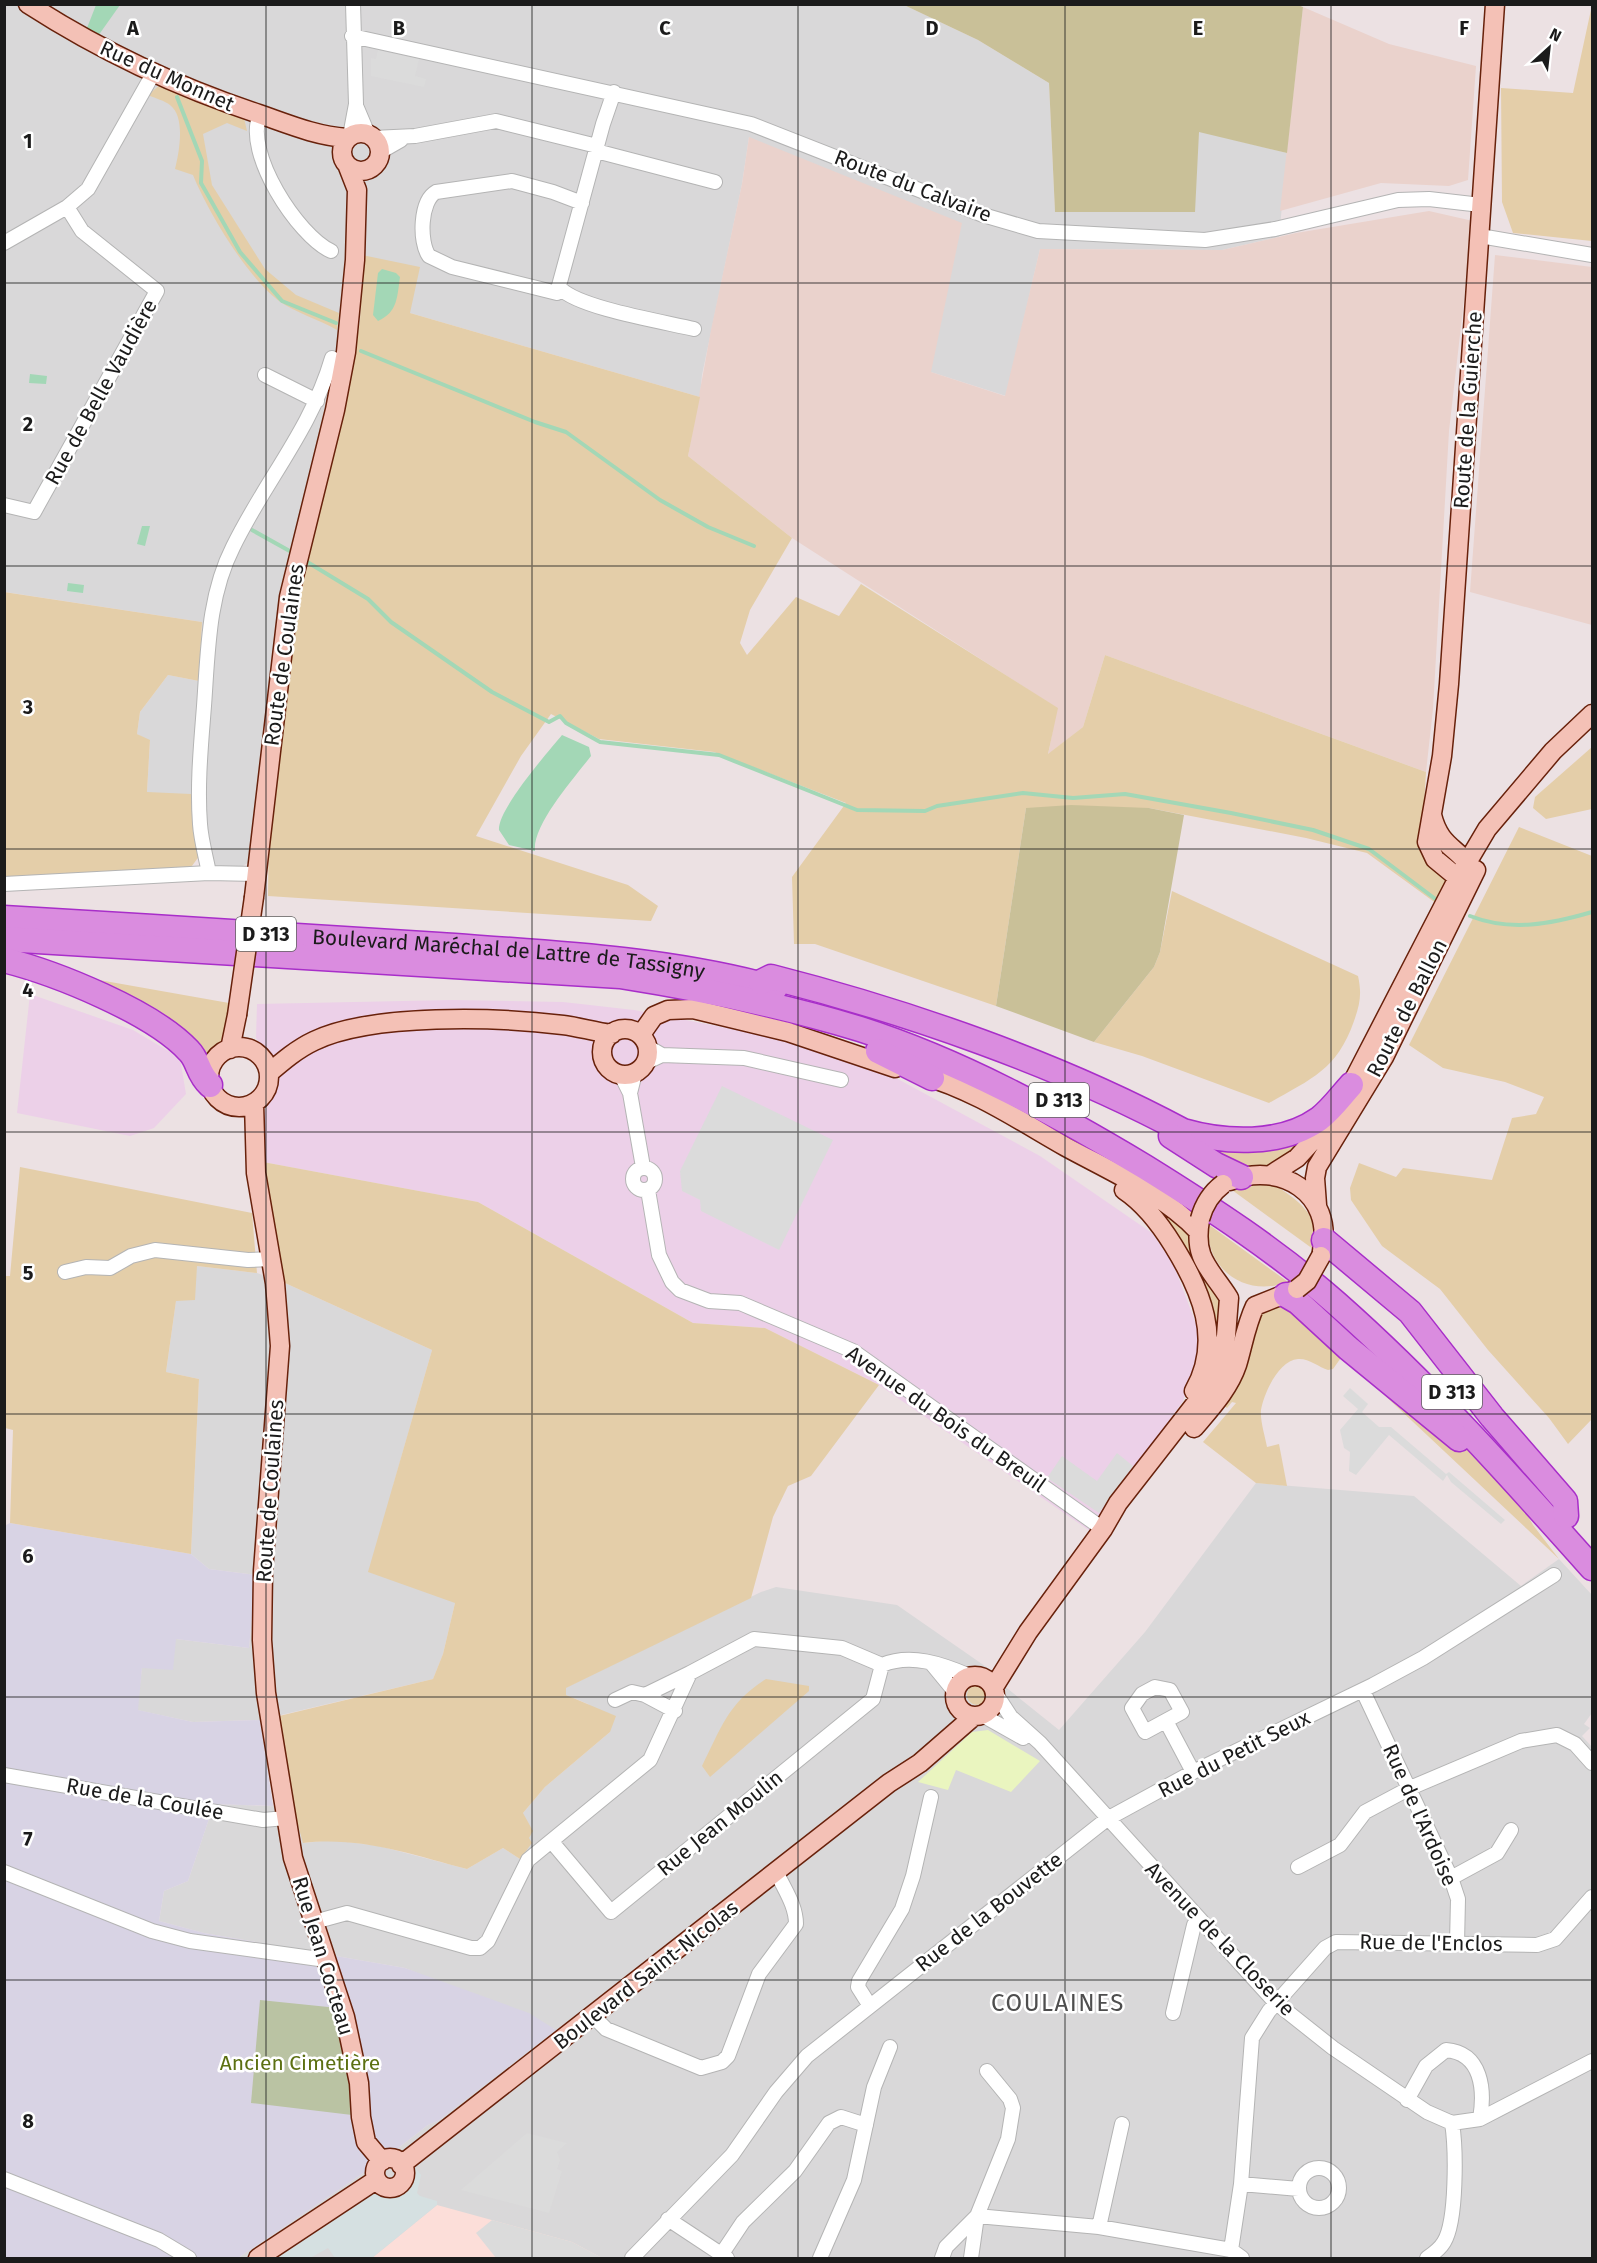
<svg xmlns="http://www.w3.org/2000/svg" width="1597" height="2263" font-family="'Fira Sans',sans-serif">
<rect width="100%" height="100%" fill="#ece1e3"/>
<!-- residential -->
<path fill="#d9d8d9" d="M 4,5 L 904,5 L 978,40 L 1049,83 L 1055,212 L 1198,131 L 1287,153 L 1279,237 L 1222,250 L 1040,249 L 1006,396 L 931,372 L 749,137 L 742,184 L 702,375 L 700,397 L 410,313 L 363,256 L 360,321 L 348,390 L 296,611 L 293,636 L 275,633 L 249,862 L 240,868 L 218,867 L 200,855 L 147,792 L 150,741 L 137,734 L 140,712 L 168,675 L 199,681 L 202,622 L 5,592 Z
M 197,1266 L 257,1273 L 285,1283 L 432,1350 L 393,1486 L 455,1603 L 443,1654 L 433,1679 L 260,1720 L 193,1722 L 137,1710 L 142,1668 L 176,1639 L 249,1648 L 256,1575 L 209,1569 L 191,1554 L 199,1379 L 166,1372 L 176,1301 Z
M 1256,1483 L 1414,1496 L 1521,1586 L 1559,1559 L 1592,1595 L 1592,1713 L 1584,1724 L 1590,1728 L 1582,1736 L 1592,1747 L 1592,2258 L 238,2258 L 384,2159 L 428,2125 L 438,2121 L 555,2029 L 405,1968 L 204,1933 L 159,1921 L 164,1891 L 188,1881 L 214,1804 L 293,1807 L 304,1843 L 332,1840 L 379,1846 L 467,1869 L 503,1848 L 520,1859 L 529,1838 L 523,1813 L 545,1787 L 610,1732 L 588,1704 L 566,1695 L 565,1688 L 761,1592 L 776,1587 L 897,1605 L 995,1673 L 998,1681 L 1059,1730 L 1145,1632 Z"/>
<!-- commercial -->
<path fill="#ecd0e8" d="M 30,994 L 133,1030 L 180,1058 L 186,1094 L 154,1128 L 130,1136 L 17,1113 Z
M 452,1000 L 563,1002 L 634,1010 L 784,1039 L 894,1077 L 1040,1156 L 1152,1233 L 1173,1263 L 1199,1332 L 1197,1356 L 1183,1401 L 1090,1531 L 879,1385 L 765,1328 L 693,1323 L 478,1202 L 263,1162 L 262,1120 L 278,1075 L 272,1060 L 256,1038 L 257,1004 Z"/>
<!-- industrial -->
<path fill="#d8d3e4" d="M 10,1523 L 191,1554 L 209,1569 L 256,1575 L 249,1648 L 176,1639 L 173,1670 L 142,1668 L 138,1710 L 193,1722 L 260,1720 L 273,1806 L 214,1804 L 188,1881 L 164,1891 L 159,1921 L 204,1933 L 405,1968 L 529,2013 L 556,2030 L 438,2121 L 428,2125 L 384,2159 L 238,2258 L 5,2258 L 4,1526 Z"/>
<!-- education -->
<path fill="#fcded9" d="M 437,2205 L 572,2242 L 602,2258 L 372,2258 Z"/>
<!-- farmland -->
<path fill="#ead2cc" d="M 1303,7 L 1389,44 L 1476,66 L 1468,180 L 1449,186 L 1381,183 L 1280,211 Z
M 749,137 L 962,223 L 931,372 L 1005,396 L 1040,249 L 1222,250 L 1296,233 L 1429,211 L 1473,221 L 1449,431 L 1433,709 L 1426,772 L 1105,655 L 1083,727 L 1048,755 L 1057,708 L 792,538 L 688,456 L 711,330 L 742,184 Z
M 1495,255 L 1592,267 L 1592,625 L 1470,592 Z"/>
<!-- grass -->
<path fill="#e4cea9" d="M 1592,5 L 1592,241 L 1513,233 L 1502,202 L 1501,88 L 1573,93 Z
M 162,83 L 244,118 L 247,131 L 227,123 L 203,134 L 212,185 L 265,269 L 296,295 L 339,313 L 337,330 C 318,319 296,313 279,301 C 247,277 208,212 193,175 L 175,169 C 179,153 186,117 170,105 C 165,101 155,98 148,95 Z
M 362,255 L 420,267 L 410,313 L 700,397 L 688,456 L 792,538 L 750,610 L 740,643 L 747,655 L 796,597 L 839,616 L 861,584 L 1058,708 L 1048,754 L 1083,727 L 1105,655 L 1426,772 L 1424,807 L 1446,880 L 1446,888 L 1437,904 L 1367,853 L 1306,838 L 1149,808 L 1026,808 L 996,1006 L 815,944 L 794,944 L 792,877 L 846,803 L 714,752 L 599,739 L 551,714 L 521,756 L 476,836 L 628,885 L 658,906 L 651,921 L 268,896 L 269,825 L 296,611 L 348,390 L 360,321 Z
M 4,592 L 202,622 L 199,681 L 168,675 L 140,712 L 137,734 L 150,740 L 147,792 L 191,794 L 200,855 L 189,870 L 5,878 Z
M 1592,747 L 1592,809 L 1546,819 L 1533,808 L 1535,797 Z
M 1519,827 L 1592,856 L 1592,1419 L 1568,1444 L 1549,1418 L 1488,1350 L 1440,1289 L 1382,1246 L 1351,1200 L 1350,1188 L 1359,1163 L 1396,1177 L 1403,1168 L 1492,1180 L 1512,1118 L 1536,1114 L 1544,1097 L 1505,1082 L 1443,1068 L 1409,1045 Z
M 1172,891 L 1358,976 C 1362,994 1360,1004 1354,1021 C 1337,1070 1311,1079 1269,1103 L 1142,1056 L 1094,1042 L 1154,967 L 1160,952 Z
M 54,972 L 229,1003 L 222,1047 L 207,1067 L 199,1058 Z
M 1297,1140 L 1298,1144 L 1280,1165 L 1241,1168 L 1223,1163 L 1209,1143 Z
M 263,1162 L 478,1202 L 693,1323 L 765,1328 L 879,1385 L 811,1476 L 788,1486 L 773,1517 L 751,1598 L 566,1688 L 566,1695 L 616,1716 L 610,1732 L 545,1787 L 523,1813 L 533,1831 L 529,1838 L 532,1843 L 520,1859 L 503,1848 L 467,1869 C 413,1855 360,1836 303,1843 L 293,1807 L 275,1717 L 433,1679 L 443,1654 L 455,1603 L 368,1572 L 432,1350 L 285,1283 Z
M 20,1167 L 252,1213 L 257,1273 L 197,1266 L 195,1300 L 176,1301 L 166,1372 L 199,1379 L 191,1554 L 10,1523 L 13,1430 L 5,1428 L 5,1276 L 10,1276 Z
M 1271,1182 C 1296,1200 1323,1214 1313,1249 L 1232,1190 L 1238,1187 Z
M 1154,1202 L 1198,1231 L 1191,1254 L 1187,1255 Z
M 1208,1224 L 1288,1282 C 1246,1298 1205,1270 1208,1224 Z
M 1200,1271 L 1222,1287 L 1220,1333 L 1213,1331 L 1197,1273 Z
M 1286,1295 L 1348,1348 L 1333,1369 L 1328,1370 C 1319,1367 1308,1358 1298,1359 C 1279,1360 1264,1393 1261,1410 C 1260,1421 1265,1436 1267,1447 L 1279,1444 L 1287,1486 L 1256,1483 L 1203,1442 L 1236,1403 L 1232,1402 L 1227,1408 L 1223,1405 L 1248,1320 Z
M 1361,1358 L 1472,1450 L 1515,1494 L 1533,1525 L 1559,1559 L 1379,1390 L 1352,1368 Z
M 766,1679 L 809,1686 L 809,1691 L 710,1777 L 702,1766 C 721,1728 728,1703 766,1679 Z
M967 1695a10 10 0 1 1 20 0a10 10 0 1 1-20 0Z"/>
<!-- forest -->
<path fill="#c9c098" d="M 904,5 L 1298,5 L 1303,7 L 1287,153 L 1199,132 L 1195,212 L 1055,212 L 1049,83 L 978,40 Z
M 1071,805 L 1149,808 L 1184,815 L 1160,952 L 1154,967 L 1094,1042 L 996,1006 L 1026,808 Z"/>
<!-- cemetery -->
<path fill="#bac3a3" d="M 260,2000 L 338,2008 L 351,2075 L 352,2115 L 251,2103 Z"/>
<!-- park -->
<path fill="#eaf5bf" d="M 988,1730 L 1040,1761 L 1011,1792 L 956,1770 L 948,1790 L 918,1782 L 972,1732 Z"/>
<!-- parking -->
<path fill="#dbdbdb" d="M 378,50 L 419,59 L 415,76 L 426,79 L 424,87 L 371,76 L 371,58 L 376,59 Z
M 722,1086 L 833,1140 L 779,1250 L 701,1211 L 700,1200 L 682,1191 L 680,1171 Z
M 1350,1388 L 1368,1404 L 1362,1412 L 1379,1427 L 1391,1427 L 1446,1474 L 1449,1472 L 1505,1520 L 1501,1524 L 1451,1482 L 1447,1475 L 1443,1481 L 1389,1435 L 1356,1475 L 1349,1471 L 1350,1452 L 1344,1448 L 1340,1430 L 1358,1409 L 1343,1396 Z
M 1117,1453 L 1133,1466 L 1099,1513 L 1047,1478 L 1062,1456 L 1097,1481 Z
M 527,2133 L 567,2143 L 557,2152 L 560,2160 L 557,2169 L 562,2171 L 549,2213 L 461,2190 Z
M 492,2220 L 572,2242 L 602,2258 L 496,2258 L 476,2233 Z"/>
<!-- plaza -->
<path fill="#d5e0e1" d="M 413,2164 L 421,2175 L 417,2193 L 420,2196 L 437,2201 L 437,2205 L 372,2258 L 335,2258 L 328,2248 L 310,2258 L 258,2258 L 381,2185 L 394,2188 L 399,2185 Z"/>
<!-- water -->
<path fill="#a3d7b6" d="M 96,5 L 120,5 L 98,36 L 87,28 Z
M 382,269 L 396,273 L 400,277 C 397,297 398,312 378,321 L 373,315 L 378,273 Z
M 30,374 L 47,376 L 46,384 L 29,383 Z
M 142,526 L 150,526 L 145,546 L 137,544 Z
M 68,583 L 84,585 L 83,593 L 67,591 Z
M 562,735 L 589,747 L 591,756 C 575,777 532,825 535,851 L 509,845 L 499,830 C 497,810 548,752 562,735 Z"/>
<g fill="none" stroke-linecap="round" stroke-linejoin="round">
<!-- stream -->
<path stroke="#a3d7b6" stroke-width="4" d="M 177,97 L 202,161 L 201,183 L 240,252 L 282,301 L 336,323
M 361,351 L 535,422 L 566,432 L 660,500 L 708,527 L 754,546
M 252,530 L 295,554
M 304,560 L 368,599 L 391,622 L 492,692 L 549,722 L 560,716 L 566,723 L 600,742 L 719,755 L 857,810 L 925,811 L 937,806 L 1023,793 L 1073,798 L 1125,794 L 1231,813 L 1313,830 L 1369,849 L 1438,901
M 1470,916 C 1511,932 1551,924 1592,912"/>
<!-- street casing -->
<g stroke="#b4b4b4" stroke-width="16">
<path id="street" d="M 352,36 L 751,124 L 983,215 L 1038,231 L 1205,240 L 1275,229 L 1398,200 L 1429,199 L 1481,205
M 357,108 L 368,134
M 260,115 C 243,152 298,236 331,251
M 350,136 L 356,104 L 353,4
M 373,138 L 415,136 L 496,121 L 597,146
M 596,151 L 715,182
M 380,152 L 401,140
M 582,203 L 553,192 L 512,181 L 436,192 C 420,201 419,242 429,256 L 452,267 L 557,293 L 603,124 L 614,92
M 1480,236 L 1592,255
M 4,243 L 67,207 L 88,189 L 153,74
M 560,288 C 578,308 665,322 694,329
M 265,375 L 317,401
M 4,505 L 34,512 L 157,291 L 82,231 L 67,207
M 256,874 L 209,873 C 206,857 201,840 200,824 C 197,785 201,745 204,706 C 208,652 208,596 233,547 C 265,481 311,430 332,358
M 4,884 L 209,873
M 648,1047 L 662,1055
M 645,1063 L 662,1055 L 744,1058 L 841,1080
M 621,1075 L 630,1093 L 643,1167
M 630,1093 L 635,1073
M633 1179a11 11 0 1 1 22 0a11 11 0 1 1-22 0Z
M 648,1190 L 659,1255 L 672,1282 L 680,1290 L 709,1301 L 740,1303 L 853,1351 L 1103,1529
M 65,1272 L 86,1267 L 110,1268 L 131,1256 L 155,1250 L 248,1260 L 271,1259
M 932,1664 L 955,1692
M 1155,1687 L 1170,1690 L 1182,1712 L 1145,1732 L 1132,1708 L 1142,1694 Z
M 1363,1691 L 1451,1878 L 1458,1899 L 1457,1943
M 996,1694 L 1011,1717 L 1040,1743 L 1275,2002 L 1333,2048 L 1427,2112 L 1452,2123 L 1480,2119 L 1592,2061
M 615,1700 L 632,1692 L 645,1695
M 675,1711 L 645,1695 L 690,1673
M 982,1715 L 1023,1738
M 1166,1721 L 1193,1772
M 4,1775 L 263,1820 L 286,1818
M 552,1842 L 611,1912 L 873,1699 L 882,1665
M 1298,1867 L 1340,1845 L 1365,1812 L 1410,1788 L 1521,1741 L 1557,1735 L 1575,1744 L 1592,1763
M 4,1872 L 152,1931 L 190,1941 L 326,1960
M 1451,1878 L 1497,1853 L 1511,1830
M 314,1922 L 347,1913 L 471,1948 L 480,1948 L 488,1941 L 528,1860 L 650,1760 L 690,1673 L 754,1639 L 842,1648 L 882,1665 C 911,1653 942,1664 970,1676
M 870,2006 L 858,1987 L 859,1981 L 902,1909 L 913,1876 L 931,1797
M 1173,2013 L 1194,1925 L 1199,1920
M 593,2016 L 606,2029 L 701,2068 L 722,2062 L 728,2056 L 759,1974 L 796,1924 C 796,1905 784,1889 777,1873
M 1407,2100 L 1426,2066 L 1446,2050 C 1482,2053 1485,2090 1480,2119
M1299 2188a20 20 0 1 1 40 0a20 20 0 1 1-40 0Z
M 4,2179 L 159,2240 L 189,2258
M 1241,2184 L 1299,2189
M 977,2216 L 1099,2227 L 1231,2250 L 1242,2258
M 668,2219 L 727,2258
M 1099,2227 L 1122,2124
M 1231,2250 L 1241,2184 L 1252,2038 L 1269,2011 L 1325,1948 L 1336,1942 L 1537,1945 L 1555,1939 L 1592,1897
M 721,2255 L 743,2222 L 795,2171 L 829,2123 L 841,2117 L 866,2125
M 632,2258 L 732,2155 L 776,2092 L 807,2056 L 1107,1819 L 1193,1772 L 1373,1685 L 1423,1658 L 1554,1575
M 820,2258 L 854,2180 L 874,2087 L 890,2047
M 942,2258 L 946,2247 L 977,2216
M 971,2258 L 977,2216 L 1008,2139 L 1013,2108 L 1010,2099 L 987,2071
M 1427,2258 C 1433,2254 1440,2249 1444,2242 C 1457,2221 1456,2148 1452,2123"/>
</g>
<!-- secondary casing -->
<g stroke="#68210b" stroke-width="21">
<path id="secondary" d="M 28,4 C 101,51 177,87 259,114 C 288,124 316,136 347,138
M342 152a19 19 0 1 1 38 0a19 19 0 1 1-38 0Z
M 1432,815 C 1441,852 1463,846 1473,876 L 1458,878 L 1435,859 L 1427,842 L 1442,756 L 1449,684 L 1495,4
M 254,897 L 289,597 L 335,410 L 346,352 L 355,260 L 357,190 L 348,167
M602 1052a23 23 0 1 1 46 0a23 23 0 1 1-46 0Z
M 643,1037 L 642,1033 L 654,1016 L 668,1010 L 693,1009 L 788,1032 L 895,1068
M209 1077a30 30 0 1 1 60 0a30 30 0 1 1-60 0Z
M 230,1049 L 237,1015
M 269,1073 C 283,1061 297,1049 314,1041 C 372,1013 498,1017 563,1025 C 579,1027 595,1032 612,1034
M 921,1075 C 973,1089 1020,1121 1066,1147 C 1110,1171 1163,1194 1198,1231
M 254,1103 L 256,1173 L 275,1283 L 280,1346 L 263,1571 L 262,1640 L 266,1693 L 293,1858 L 345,2017 L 359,2083 L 361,2117 L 366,2142 L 382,2161
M 1272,1174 L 1297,1158 L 1318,1135 L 1351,1085 L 1458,878 L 1487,829 L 1553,751 L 1592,714
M 1230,1181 C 1280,1161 1334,1193 1322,1251
M 1124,1190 C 1145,1204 1160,1224 1173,1245 C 1201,1290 1223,1340 1194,1391
M 1317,1205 L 1315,1178 L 1317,1167 L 1384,1057 L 1476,870
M 1194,1428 C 1210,1409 1229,1389 1237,1365 C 1243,1345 1246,1325 1255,1306 L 1295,1290
M955 1696a20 20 0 1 1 40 0a20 20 0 1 1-40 0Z
M 994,1687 L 1028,1632 L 1103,1529 L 1118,1503 L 1210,1385 L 1219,1366 L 1226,1336 L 1229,1298 C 1210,1268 1193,1259 1200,1220
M375 2173a15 15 0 1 1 30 0a15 15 0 1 1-30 0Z
M 401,2165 L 889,1783 L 920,1763 L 974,1716
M 258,2258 L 376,2180"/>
</g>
<!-- highway casing -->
<g stroke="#a82ec9" stroke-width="27">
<g id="highway">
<path id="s1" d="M 4,918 C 149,927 294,935 439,945 C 551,953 666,958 775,988"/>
<path d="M 4,939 L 620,976 C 702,989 781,1005 860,1029 C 960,1061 1055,1113 1145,1167 C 1211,1208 1277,1251 1336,1303 C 1429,1385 1510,1476 1592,1568"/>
<path d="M 4,960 C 56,973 153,1012 189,1051 C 199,1061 197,1073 210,1085"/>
<path d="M 761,982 L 771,977 C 908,1012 1058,1064 1183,1131 C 1225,1143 1281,1146 1319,1119 C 1331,1110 1341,1096 1351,1085"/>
<path d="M 878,1051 L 932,1078"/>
<path d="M 1171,1136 L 1216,1165 L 1241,1177"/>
<path d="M 1324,1240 L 1410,1312 L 1492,1417 L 1565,1501 L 1566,1516"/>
<path d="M 1286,1295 L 1298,1302 L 1348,1348 L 1459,1439"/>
</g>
</g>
<!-- street -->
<use href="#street" stroke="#fff" stroke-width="14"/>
<!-- secondary -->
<use href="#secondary" stroke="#f4c1b6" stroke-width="18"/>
<!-- highway -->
<use href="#highway" stroke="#da8cdf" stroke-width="24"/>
<!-- secondary-bridge casing -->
<g stroke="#68210b" stroke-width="21" stroke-linecap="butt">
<path id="secondary-bridge" d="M 237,1015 L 254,897
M 1200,1219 C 1204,1204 1211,1193 1223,1184
M 1297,1289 L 1307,1281 L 1321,1256"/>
</g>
<!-- secondary-bridge -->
<use href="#secondary-bridge" stroke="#f4c1b6" stroke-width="18"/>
</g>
<!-- grid -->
<path fill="none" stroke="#1b1b1b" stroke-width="1.5" stroke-opacity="0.55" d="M 266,4 L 266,2258M 532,4 L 532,2258M 798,4 L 798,2258M 1065,4 L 1065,2258M 1331,4 L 1331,2258M 4,283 L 1592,283M 4,566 L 1592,566M 4,849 L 1592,849M 4,1132 L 1592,1132M 4,1414 L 1592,1414M 4,1697 L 1592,1697M 4,1980 L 1592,1980"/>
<g text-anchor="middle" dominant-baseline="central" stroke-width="5" stroke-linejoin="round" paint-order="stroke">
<!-- shield labels -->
<g fill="#fff" stroke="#5f5f5f" stroke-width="1.5">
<rect x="236" y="917" width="60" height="34" rx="4.5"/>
<rect x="1029" y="1083" width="60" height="34" rx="4.5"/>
<rect x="1422" y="1375" width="60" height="34" rx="4.5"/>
</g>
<g font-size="20" font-weight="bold" fill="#1b1b1b">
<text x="266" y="934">D 313</text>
<text x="1059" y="1100">D 313</text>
<text x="1452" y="1392">D 313</text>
</g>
<!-- street labels -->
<g font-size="21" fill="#1b1b1b" stroke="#fff">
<text transform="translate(167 76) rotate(24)">Rue du Monnet</text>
<text transform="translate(913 186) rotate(21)">Route du Calvaire</text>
<text transform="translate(101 392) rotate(-61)">Rue de Belle Vaudière</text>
<text transform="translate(1468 410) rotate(-86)">Route de la Guierche</text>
<text transform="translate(284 655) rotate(-82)">Route de Coulaines</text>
<text stroke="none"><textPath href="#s1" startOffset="506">Boulevard Maréchal de Lattre de Tassigny</textPath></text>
<text transform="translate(1407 1008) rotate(-63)">Route de Ballon</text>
<text transform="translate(946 1419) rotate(35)">Avenue du Bois du Breuil</text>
<text transform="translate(270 1491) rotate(-86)">Route de Coulaines</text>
<text transform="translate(1234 1754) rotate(-27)">Rue du Petit Seux</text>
<text transform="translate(145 1799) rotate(10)">Rue de la Coulée</text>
<text transform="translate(1420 1815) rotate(66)">Rue de l'Ardoise</text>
<text transform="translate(720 1823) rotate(-39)">Rue Jean Moulin</text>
<text transform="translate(989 1912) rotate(-38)">Rue de la Bouvette</text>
<text transform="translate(1220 1939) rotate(46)">Avenue de la Closerie</text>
<text transform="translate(1431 1943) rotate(1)">Rue de l'Enclos</text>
<text transform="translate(323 1956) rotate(73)">Rue Jean Cocteau</text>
<text transform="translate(646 1975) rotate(-38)">Boulevard Saint-Nicolas</text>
</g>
<!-- park labels -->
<g font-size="21" fill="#5c7012" stroke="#fff">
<text x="300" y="2063">Ancien Cimetière</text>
</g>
<!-- quarter labels -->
<g font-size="24" letter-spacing="1.5" fill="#4e4e4e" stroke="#fff">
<text x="1058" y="2003">COULAINES</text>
</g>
</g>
<g font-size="20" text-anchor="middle" font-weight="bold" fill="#1b1b1b" stroke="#fff" stroke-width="5" stroke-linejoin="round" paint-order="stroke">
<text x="133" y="35">A</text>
<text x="399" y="35">B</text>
<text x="665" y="35">C</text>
<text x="932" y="35">D</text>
<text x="1198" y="35">E</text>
<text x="1464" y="35">F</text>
<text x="28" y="148">1</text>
<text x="28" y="431">2</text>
<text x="28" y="714">3</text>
<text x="28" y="997">4</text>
<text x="28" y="1280">5</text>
<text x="28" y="1563">6</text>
<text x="28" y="1846">7</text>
<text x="28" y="2128">8</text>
</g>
<!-- border -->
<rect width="1597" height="2263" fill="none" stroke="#1b1b1b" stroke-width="12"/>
<!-- north arrow -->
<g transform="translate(1549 48) rotate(27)" stroke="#ffffff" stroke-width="4.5" paint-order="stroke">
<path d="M0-4.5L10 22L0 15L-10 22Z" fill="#1b1b1b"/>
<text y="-9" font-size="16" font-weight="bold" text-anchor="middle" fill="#1b1b1b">N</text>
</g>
</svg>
